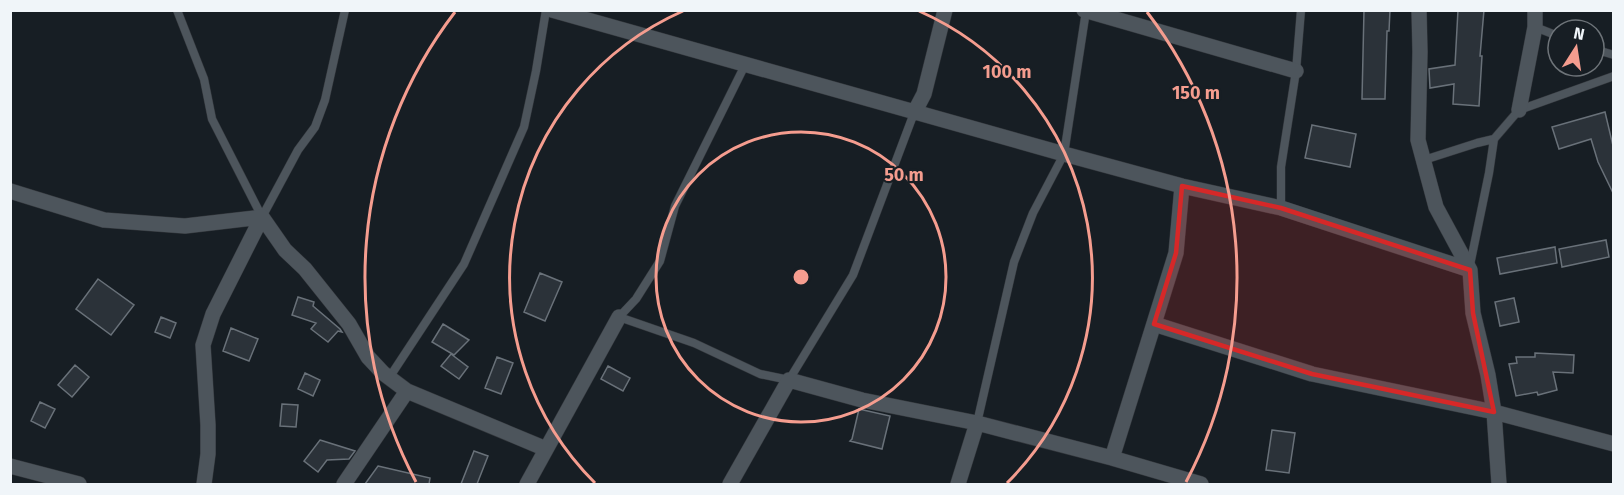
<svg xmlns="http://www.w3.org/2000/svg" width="1624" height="495" font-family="'Fira Sans',sans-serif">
<rect width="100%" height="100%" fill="#171e24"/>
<!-- building -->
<path fill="#2b3239" stroke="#697179" stroke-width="1.5" d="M 1364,10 L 1390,10 L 1389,31 L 1387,31 L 1385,99 L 1362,99 Z
M 1458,10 L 1484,10 L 1480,56 L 1482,56 L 1479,106 L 1453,104 L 1454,84 L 1430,88 L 1429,69 L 1455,65 Z
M 1605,112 L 1614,150 L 1614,195 L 1598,162 L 1591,139 L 1559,149 L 1552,127 Z
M 1312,125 L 1356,134 L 1350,167 L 1305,158 Z
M 1606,240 L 1609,257 L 1562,267 L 1559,249 Z
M 1555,247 L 1557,263 L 1500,274 L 1497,258 Z
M 540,273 L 562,282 L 545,321 L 524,312 Z
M 98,279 L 134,305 L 111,335 L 76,309 Z
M 298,297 L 314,302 L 313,306 L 340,329 L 342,332 L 338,331 L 328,342 L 311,329 L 316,323 L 292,315 Z
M 1514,298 L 1519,322 L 1500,326 L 1495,302 Z
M 161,317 L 176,323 L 170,338 L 155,332 Z
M 443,324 L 469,340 L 454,355 L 432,342 Z
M 231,328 L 258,339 L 249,361 L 223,351 Z
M 1535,353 L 1574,355 L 1573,373 L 1553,372 L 1557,390 L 1538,395 L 1537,392 L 1516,396 L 1509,364 L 1517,363 L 1516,357 L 1535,357 Z
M 451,354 L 468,367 L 459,379 L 441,366 Z
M 497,357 L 513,363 L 501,394 L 485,388 Z
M 75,365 L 89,377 L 72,397 L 58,385 Z
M 608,366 L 630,378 L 623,391 L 601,379 Z
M 305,373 L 320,380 L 313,396 L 298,389 Z
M 40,402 L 55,409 L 45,428 L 31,421 Z
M 282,404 L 298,405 L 296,427 L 280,426 Z
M 859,409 L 890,416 L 882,449 L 850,441 L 852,439 Z
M 1272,430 L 1295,433 L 1289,473 L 1266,470 Z
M 320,440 L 355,451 L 349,459 L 327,460 L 318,472 L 304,461 Z
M 474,451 L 488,456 L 477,484 L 461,484 Z
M 378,466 L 430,478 L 429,484 L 365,484 Z"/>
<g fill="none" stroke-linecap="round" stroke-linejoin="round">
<!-- lane casing -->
<g stroke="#33373c" stroke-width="9">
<path id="lane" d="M 177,10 L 204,79 L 212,119 L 262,217
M 1535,27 L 1558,36
M 1594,49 L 1614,55
M 745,65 L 675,206 L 660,261 L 636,299 L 619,317 L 694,343 L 760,374 L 789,380 L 853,275 L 914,113
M 1424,160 L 1477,143 L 1494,139
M 1281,208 L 1281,167 L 1296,71 L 1301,10
M 262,217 L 298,150 L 315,127 L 325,100 L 345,10
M 1470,265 L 1489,173 L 1494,139 L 1519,110 L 1614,76
M 389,378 L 464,264 L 524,127 L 536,71 L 546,10
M 977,423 L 1014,262 L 1033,213 L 1064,154 L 1086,11"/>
</g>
<!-- street casing -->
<g stroke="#33373c" stroke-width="16">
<path id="street" d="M 552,10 L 1064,154 L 1182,186 L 1281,208 L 1470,270
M 1084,10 L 1296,71
M 1419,10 L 1420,52 L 1418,140 L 1436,207 L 1470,270 L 1473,313 L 1488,375 L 1494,412 L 1499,484
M 1519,110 L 1535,27 L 1535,10
M 914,113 L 924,94 L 945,10
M 10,191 L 104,220 L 185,226 L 262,217
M 262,217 L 285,250 L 305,269 L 349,324 L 368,357 L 383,373 L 407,391 L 546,449
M 1154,324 L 1312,374 L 1494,412 L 1614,444
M 1112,458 L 1176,253 L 1182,186
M 10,466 L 79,484
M 204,484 L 208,454 L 208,425 L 203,345 L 213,314 L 262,217
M 344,484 L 407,391
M 527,484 L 619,317
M 730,484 L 789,380 L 862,400 L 977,423 L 1112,458 L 1201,484
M 958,484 L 977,423"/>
</g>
<!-- lane -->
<use href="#lane" stroke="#4d555c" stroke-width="8"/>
<!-- street -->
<use href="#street" stroke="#4d555c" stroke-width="15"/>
</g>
<!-- marked area -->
<path fill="#d62828" fill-opacity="0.2" stroke="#d62828" stroke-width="4.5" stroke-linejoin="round" d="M 1182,186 L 1281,208 L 1470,270 L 1473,313 L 1494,412 L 1312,374 L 1154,324 L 1176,253 Z"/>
<!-- distance rings -->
<g fill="none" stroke="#f59d8f" stroke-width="3">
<circle cx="801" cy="277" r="145"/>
<path d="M595 483A291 291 0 0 1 683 11M919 11A291 291 0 0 1 1007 483"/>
<path d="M416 482A436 436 0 0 1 455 12M1147 12A436 436 0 0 1 1186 482"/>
</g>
<circle cx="801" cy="277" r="9" fill="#f59d8f" stroke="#171e24" stroke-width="3"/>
<g font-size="18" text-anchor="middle" font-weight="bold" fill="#f59d8f" stroke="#171e24" stroke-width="4.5" stroke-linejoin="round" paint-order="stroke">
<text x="1007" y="78">100 m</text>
<text x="1196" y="99">150 m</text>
<text x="904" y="181">50 m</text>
</g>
<!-- border -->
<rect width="1624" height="495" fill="none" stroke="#f0f5f9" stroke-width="24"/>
<!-- north arrow -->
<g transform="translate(1576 48) rotate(12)"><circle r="28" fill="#171e24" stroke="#6e7479" stroke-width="1.5"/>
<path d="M0-4.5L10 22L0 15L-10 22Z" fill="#f59d8f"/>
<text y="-9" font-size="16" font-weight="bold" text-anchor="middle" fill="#f0f5f9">N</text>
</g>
</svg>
